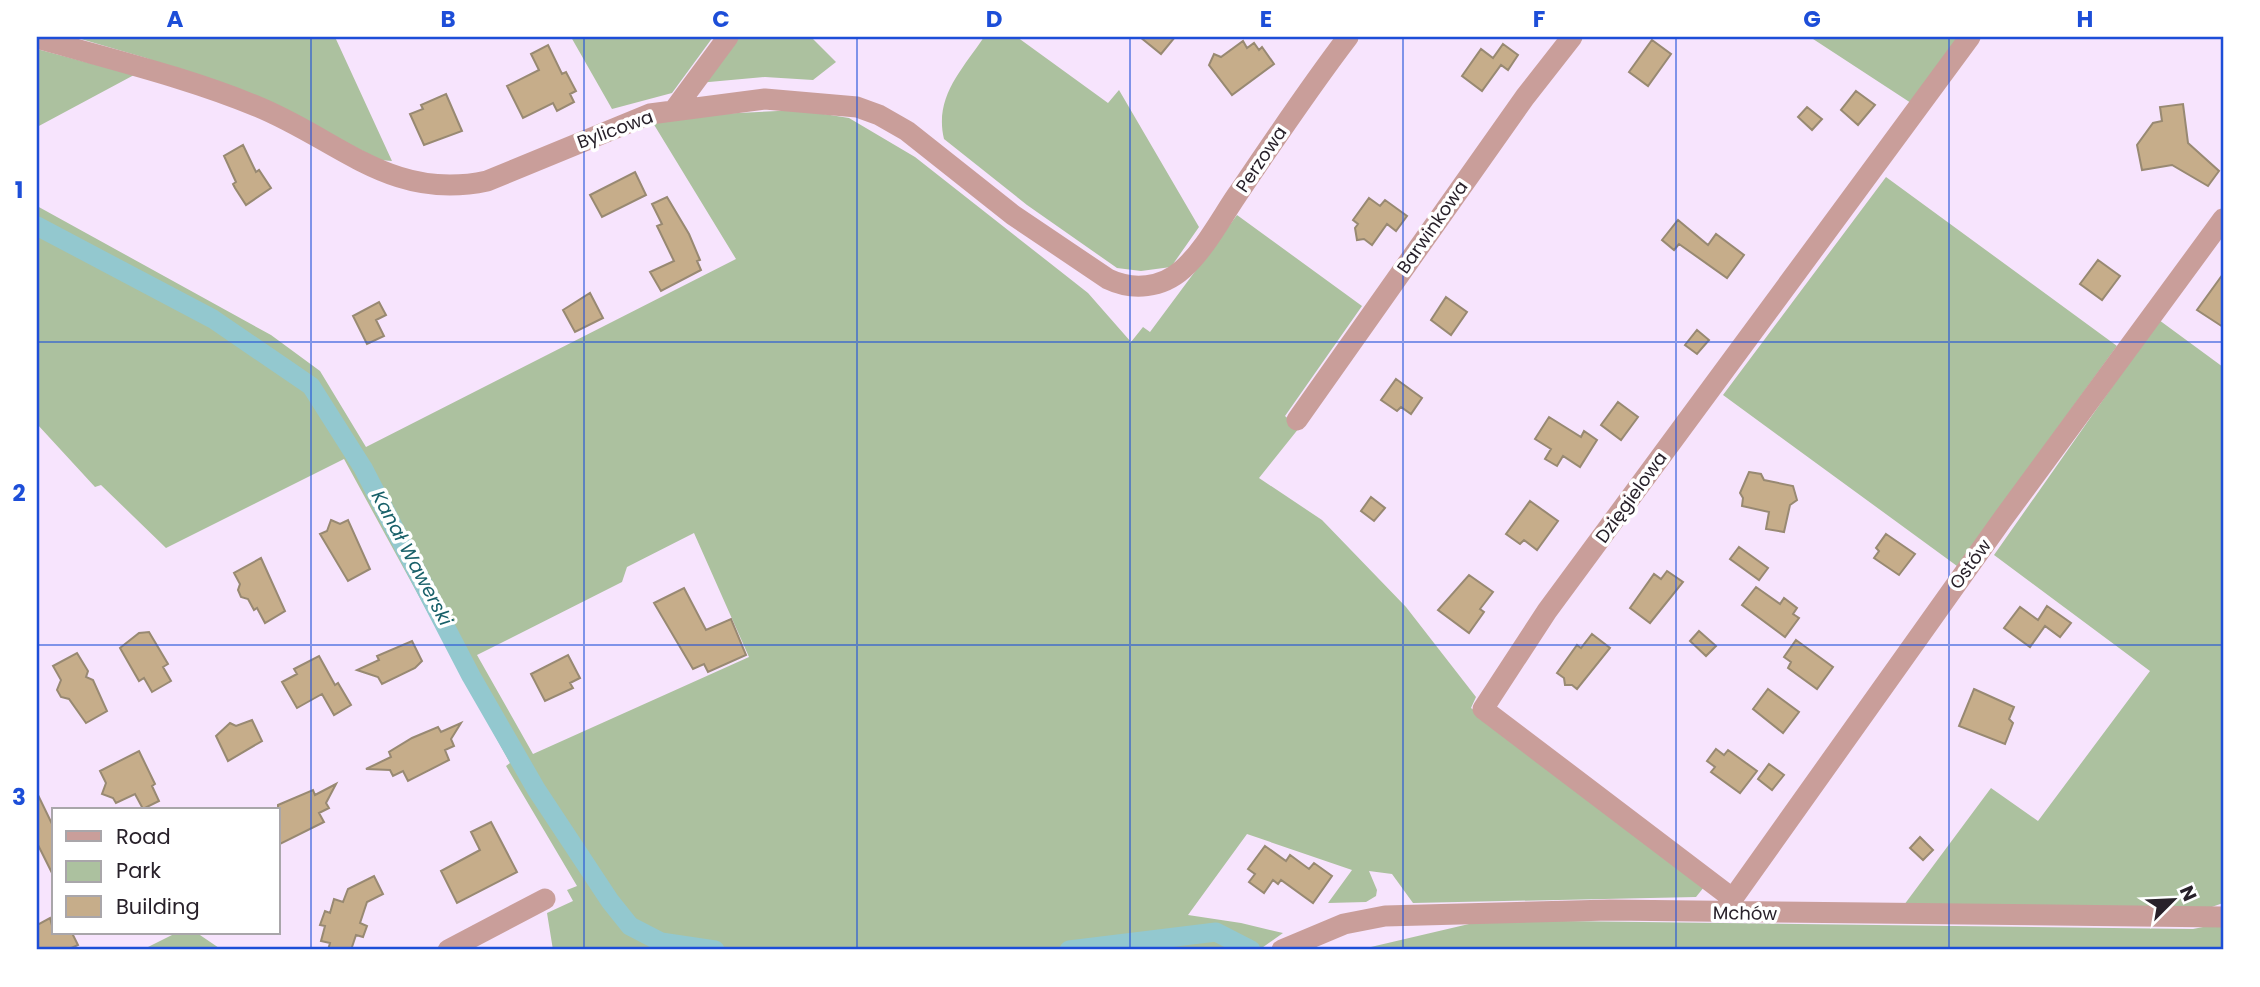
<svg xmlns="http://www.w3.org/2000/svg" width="2260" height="987" font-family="Poppins,sans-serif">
<rect width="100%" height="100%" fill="#f7e4fd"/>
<!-- green -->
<path fill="#acc19f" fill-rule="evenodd" d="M 74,37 L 335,37 L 392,161 L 380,160 L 283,110 L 146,58 Z
M 571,37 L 713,37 L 672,93 L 612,109 Z
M 735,37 L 811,37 L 836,62 L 813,80 L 765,77 L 698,83 Z
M 984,37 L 1017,37 L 1108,103 L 1119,90 L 1199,227 L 1171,267 L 1141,271 L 1117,268 L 1027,205 L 944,139 C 934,97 962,70 984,37 Z
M 1810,37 L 1960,37 L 1911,103 Z
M 37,49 L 134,75 L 37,127 Z
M 799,110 L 849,118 L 915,157 L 1088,293 L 1131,342 L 1143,327 L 1150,332 L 1237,215 L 1362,306 L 1285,416 L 1299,428 L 1259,478 L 1322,520 L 1406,607 L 1476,697 L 1471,708 L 1704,887 L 1696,897 L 1413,903 L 1392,874 L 1369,871 L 1377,890 L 1376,896 L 1366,902 L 1328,903 L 1352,870 L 1247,834 L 1188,915 L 1241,923 L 1283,933 L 1259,950 L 553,950 L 547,913 L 573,901 L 567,890 L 577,886 L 506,766 L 510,763 L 344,459 L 166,548 L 101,485 L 95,487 L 37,424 L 37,206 L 271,335 L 320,371 L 366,447 L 736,259 L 653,123 L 696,115 ZM 694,533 L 749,657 L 533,754 L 477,655 L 622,582 L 627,567 Z
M 1886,177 L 2117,346 L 1957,566 L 1723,395 Z
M 2159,320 L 2223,367 L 2223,903 L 2209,908 L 1904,905 L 1991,788 L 2038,821 L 2150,671 L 1994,555 Z
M 1486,920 L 2193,929 L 2223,923 L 2223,950 L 1358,950 Z
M 176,933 L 197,933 L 222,950 L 142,950 Z"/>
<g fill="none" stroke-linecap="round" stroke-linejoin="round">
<!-- canal -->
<path stroke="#93c8cf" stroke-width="19" d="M 37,226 L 213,319 L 311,386 L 363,468 L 471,676 L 536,789 L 610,901 L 630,926 L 661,942 L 715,950
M 1069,950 L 1216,932 L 1251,950"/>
</g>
<!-- building -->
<path fill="#c6ad8a" stroke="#988972" stroke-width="2" d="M 1140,37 L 1175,37 L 1161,54 Z
M 1652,40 L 1671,54 L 1648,86 L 1629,72 Z
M 1243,41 L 1247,48 L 1254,43 L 1259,50 L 1262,47 L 1274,64 L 1232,95 L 1209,65 L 1214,54 L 1221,57 Z
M 1503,44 L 1518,55 L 1508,70 L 1501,65 L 1482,91 L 1462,76 L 1481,49 L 1493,58 Z
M 548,45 L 562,74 L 566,72 L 576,91 L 570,94 L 574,102 L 557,111 L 553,103 L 523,118 L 507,86 L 539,70 L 531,54 Z
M 1856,91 L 1875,105 L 1858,125 L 1841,110 Z
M 446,94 L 462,131 L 424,145 L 410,114 L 423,109 L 421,105 Z
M 2183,104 L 2188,143 L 2219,171 L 2208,186 L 2172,165 L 2142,170 L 2137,145 L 2153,123 L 2162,121 L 2160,107 Z
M 1807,107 L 1822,119 L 1812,130 L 1798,117 Z
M 243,145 L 256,172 L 259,170 L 271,188 L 246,205 L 235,188 L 233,184 L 236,182 L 224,156 Z
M 635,172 L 646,195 L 602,217 L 590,195 Z
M 667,197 L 689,234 L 700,260 L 697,261 L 701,270 L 661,291 L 650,272 L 674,261 L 657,226 L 662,224 L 652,204 Z
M 1369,198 L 1380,206 L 1385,200 L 1407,216 L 1396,231 L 1387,224 L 1372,245 L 1364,239 L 1357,240 L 1355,228 L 1358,224 L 1353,220 Z
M 1678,220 L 1708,245 L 1716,234 L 1744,255 L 1727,278 L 1679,244 L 1674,250 L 1662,240 Z
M 2098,260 L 2120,276 L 2102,300 L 2080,284 Z
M 2223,274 L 2223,327 L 2197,310 Z
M 590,293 L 603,318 L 575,332 L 563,310 Z
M 1446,297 L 1467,312 L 1451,335 L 1431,320 Z
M 379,302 L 386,315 L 376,320 L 384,336 L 367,344 L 353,316 Z
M 1697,330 L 1709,340 L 1697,354 L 1685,345 Z
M 1396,379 L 1422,398 L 1411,414 L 1401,407 L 1397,411 L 1381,400 Z
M 1618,402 L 1638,417 L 1621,440 L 1601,425 Z
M 1549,417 L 1581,437 L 1584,431 L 1597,440 L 1580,467 L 1563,456 L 1557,466 L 1545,459 L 1551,449 L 1535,439 Z
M 1749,472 L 1761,474 L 1764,480 L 1793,486 L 1797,500 L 1790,505 L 1784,532 L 1766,529 L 1769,512 L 1742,506 L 1743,498 L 1740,493 Z
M 1371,497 L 1385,508 L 1374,521 L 1361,511 Z
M 1530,501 L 1558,521 L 1537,550 L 1524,540 L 1520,544 L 1506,534 Z
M 331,520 L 340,524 L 348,520 L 370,569 L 348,581 L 320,534 L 327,531 Z
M 1886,534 L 1915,554 L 1899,575 L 1874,558 L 1879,551 L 1876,548 Z
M 1739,547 L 1768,568 L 1759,580 L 1730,559 Z
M 261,558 L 285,611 L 265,623 L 257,608 L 254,610 L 248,599 L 241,597 L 238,590 L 240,584 L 234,573 Z
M 1667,571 L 1683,582 L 1650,623 L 1630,608 L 1654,574 L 1661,579 Z
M 1469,575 L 1493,592 L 1480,609 L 1484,612 L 1469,633 L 1438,610 Z
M 1756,587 L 1780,604 L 1784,598 L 1797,608 L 1793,614 L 1799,618 L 1785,637 L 1742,605 Z
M 684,588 L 706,630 L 731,619 L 746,655 L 708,672 L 704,664 L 693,669 L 654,603 Z
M 2047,606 L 2071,623 L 2060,637 L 2045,626 L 2030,647 L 2004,628 L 2020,607 L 2038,620 Z
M 1699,631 L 1716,646 L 1706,656 L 1690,641 Z
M 149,632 L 168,664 L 163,667 L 171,681 L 152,692 L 144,678 L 139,681 L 120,648 L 139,633 Z
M 1592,634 L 1610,648 L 1577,689 L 1572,685 L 1565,685 L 1564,678 L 1557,673 L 1577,645 L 1581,648 Z
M 1796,640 L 1833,667 L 1817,689 L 1788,668 L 1791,662 L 1784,657 Z
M 412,641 L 422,661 L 415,668 L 382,684 L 378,677 L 357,670 L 379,660 L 377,656 Z
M 77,653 L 88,671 L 86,677 L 93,680 L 107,711 L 86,723 L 69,699 L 61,697 L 57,690 L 61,680 L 53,666 Z
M 568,655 L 580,678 L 570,683 L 573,688 L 545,701 L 531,674 Z
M 319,656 L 335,685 L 338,683 L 351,705 L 334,715 L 322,694 L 297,708 L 282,682 L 297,674 L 294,669 Z
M 1768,689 L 1799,712 L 1783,733 L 1753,709 Z
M 1974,689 L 2014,707 L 2009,719 L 2013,723 L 2005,744 L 1959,726 Z
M 252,720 L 262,741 L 228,761 L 216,736 L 230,723 L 236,726 Z
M 461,723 L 451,739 L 454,746 L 445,750 L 449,760 L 408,781 L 403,771 L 393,776 L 390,770 L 366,769 L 391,757 L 389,752 L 412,738 L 438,727 L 441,732 Z
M 1716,749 L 1724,755 L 1728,750 L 1757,771 L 1740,793 L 1711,772 L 1715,767 L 1707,761 Z
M 139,751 L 155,784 L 152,786 L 159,801 L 143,809 L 135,794 L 116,803 L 113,798 L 102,794 L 106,783 L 100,771 Z
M 1769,764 L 1784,775 L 1772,790 L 1758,779 Z
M 336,784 L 326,803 L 329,808 L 319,813 L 324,822 L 278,845 L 278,805 L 313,790 L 315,795 Z
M 37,793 L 54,828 L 54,877 L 37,843 Z
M 491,822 L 517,872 L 457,903 L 441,871 L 480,850 L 471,832 Z
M 1920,837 L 1933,850 L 1923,860 L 1910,848 Z
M 1265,846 L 1286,861 L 1290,855 L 1309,869 L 1314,863 L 1332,876 L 1313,903 L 1281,880 L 1278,884 L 1273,880 L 1264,893 L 1249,882 L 1255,874 L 1248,869 Z
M 374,876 L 383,894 L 367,902 L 360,923 L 367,926 L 363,937 L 356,935 L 351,950 L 328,950 L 330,943 L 321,941 L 325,926 L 320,925 L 325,911 L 330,913 L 334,899 L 343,902 L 348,889 Z
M 50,918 L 54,933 L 72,933 L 78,945 L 67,950 L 37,950 L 37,925 Z"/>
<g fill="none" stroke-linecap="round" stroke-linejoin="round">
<!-- minor -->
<path stroke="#c99e9a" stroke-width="21" d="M 37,38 C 109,59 186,77 256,106 C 338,139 391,202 487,181 L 650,114 L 765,99 L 857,107 L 879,115 L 907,131 L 1013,215 L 1108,279 C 1133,291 1162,288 1183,269 C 1205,249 1220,220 1237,195 C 1273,142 1309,88 1348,37
M 674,110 L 728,37
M 1297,420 L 1525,97 L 1572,37
M 1732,898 L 1483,709 L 1547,611 L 1970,37
M 1726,908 L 2002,520 L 2223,219
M 448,950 L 545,899
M 1282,950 L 1344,924 L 1385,916 L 1610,910 L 2223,917"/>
</g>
<!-- grid -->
<path fill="none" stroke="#1d4ed8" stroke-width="2" stroke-opacity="0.55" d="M 311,37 L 311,950M 584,37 L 584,950M 857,37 L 857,950M 1130,37 L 1130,950M 1403,37 L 1403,950M 1676,37 L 1676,950M 1949,37 L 1949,950M 37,342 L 2223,342M 37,645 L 2223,645"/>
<g text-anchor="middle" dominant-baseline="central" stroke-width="7" stroke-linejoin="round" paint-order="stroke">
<!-- street labels -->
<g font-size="18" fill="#28212a" stroke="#fff">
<text transform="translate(615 129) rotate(-20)">Bylicowa</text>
<text transform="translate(1261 159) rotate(-56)">Perzowa</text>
<text transform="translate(1432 227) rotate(-55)">Barwinkowa</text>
<text transform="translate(1631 497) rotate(-54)">Dzięgielowa</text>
<text transform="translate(1970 564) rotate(-54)">Ostów</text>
<text transform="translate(1745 913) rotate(1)">Mchów</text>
</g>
<!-- water labels -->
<g font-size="19" font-style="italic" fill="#186069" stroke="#fff">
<text transform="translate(412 558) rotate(62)">Kanał Wawerski</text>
</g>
</g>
<!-- border -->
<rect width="2260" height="987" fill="none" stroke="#ffffff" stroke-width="77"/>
<!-- legend -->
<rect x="52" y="808" width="228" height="126" fill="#ffffff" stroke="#a9a6aa" stroke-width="2"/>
<rect x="66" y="831" width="35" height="10" fill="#c99e9a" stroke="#a9a6aa" stroke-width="2"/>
<text x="116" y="844" font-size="21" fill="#28212a">Road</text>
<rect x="66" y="861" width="35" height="21" fill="#acc19f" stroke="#a9a6aa" stroke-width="2"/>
<text x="116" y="878" font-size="21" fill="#28212a">Park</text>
<rect x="66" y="896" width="35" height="21" fill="#c6ad8a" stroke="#a9a6aa" stroke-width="2"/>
<text x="116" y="914" font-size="21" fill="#28212a">Building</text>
<!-- north arrow -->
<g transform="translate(2173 900) rotate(66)" stroke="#ffffff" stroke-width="5" paint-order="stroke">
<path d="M0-5L12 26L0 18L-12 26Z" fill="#28212a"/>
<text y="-10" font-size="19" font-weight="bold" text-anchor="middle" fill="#28212a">N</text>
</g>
<rect x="38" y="38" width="2184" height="910" fill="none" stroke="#1d4ed8" stroke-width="2.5"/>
<g font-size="23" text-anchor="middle" font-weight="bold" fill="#1d4ed8">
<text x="175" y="27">A</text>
<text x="448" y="27">B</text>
<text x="721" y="27">C</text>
<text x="994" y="27">D</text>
<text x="1266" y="27">E</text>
<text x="1539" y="27">F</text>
<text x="1812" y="27">G</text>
<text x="2085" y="27">H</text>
<text x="19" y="198">1</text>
<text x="19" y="501">2</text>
<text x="19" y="805">3</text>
</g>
</svg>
